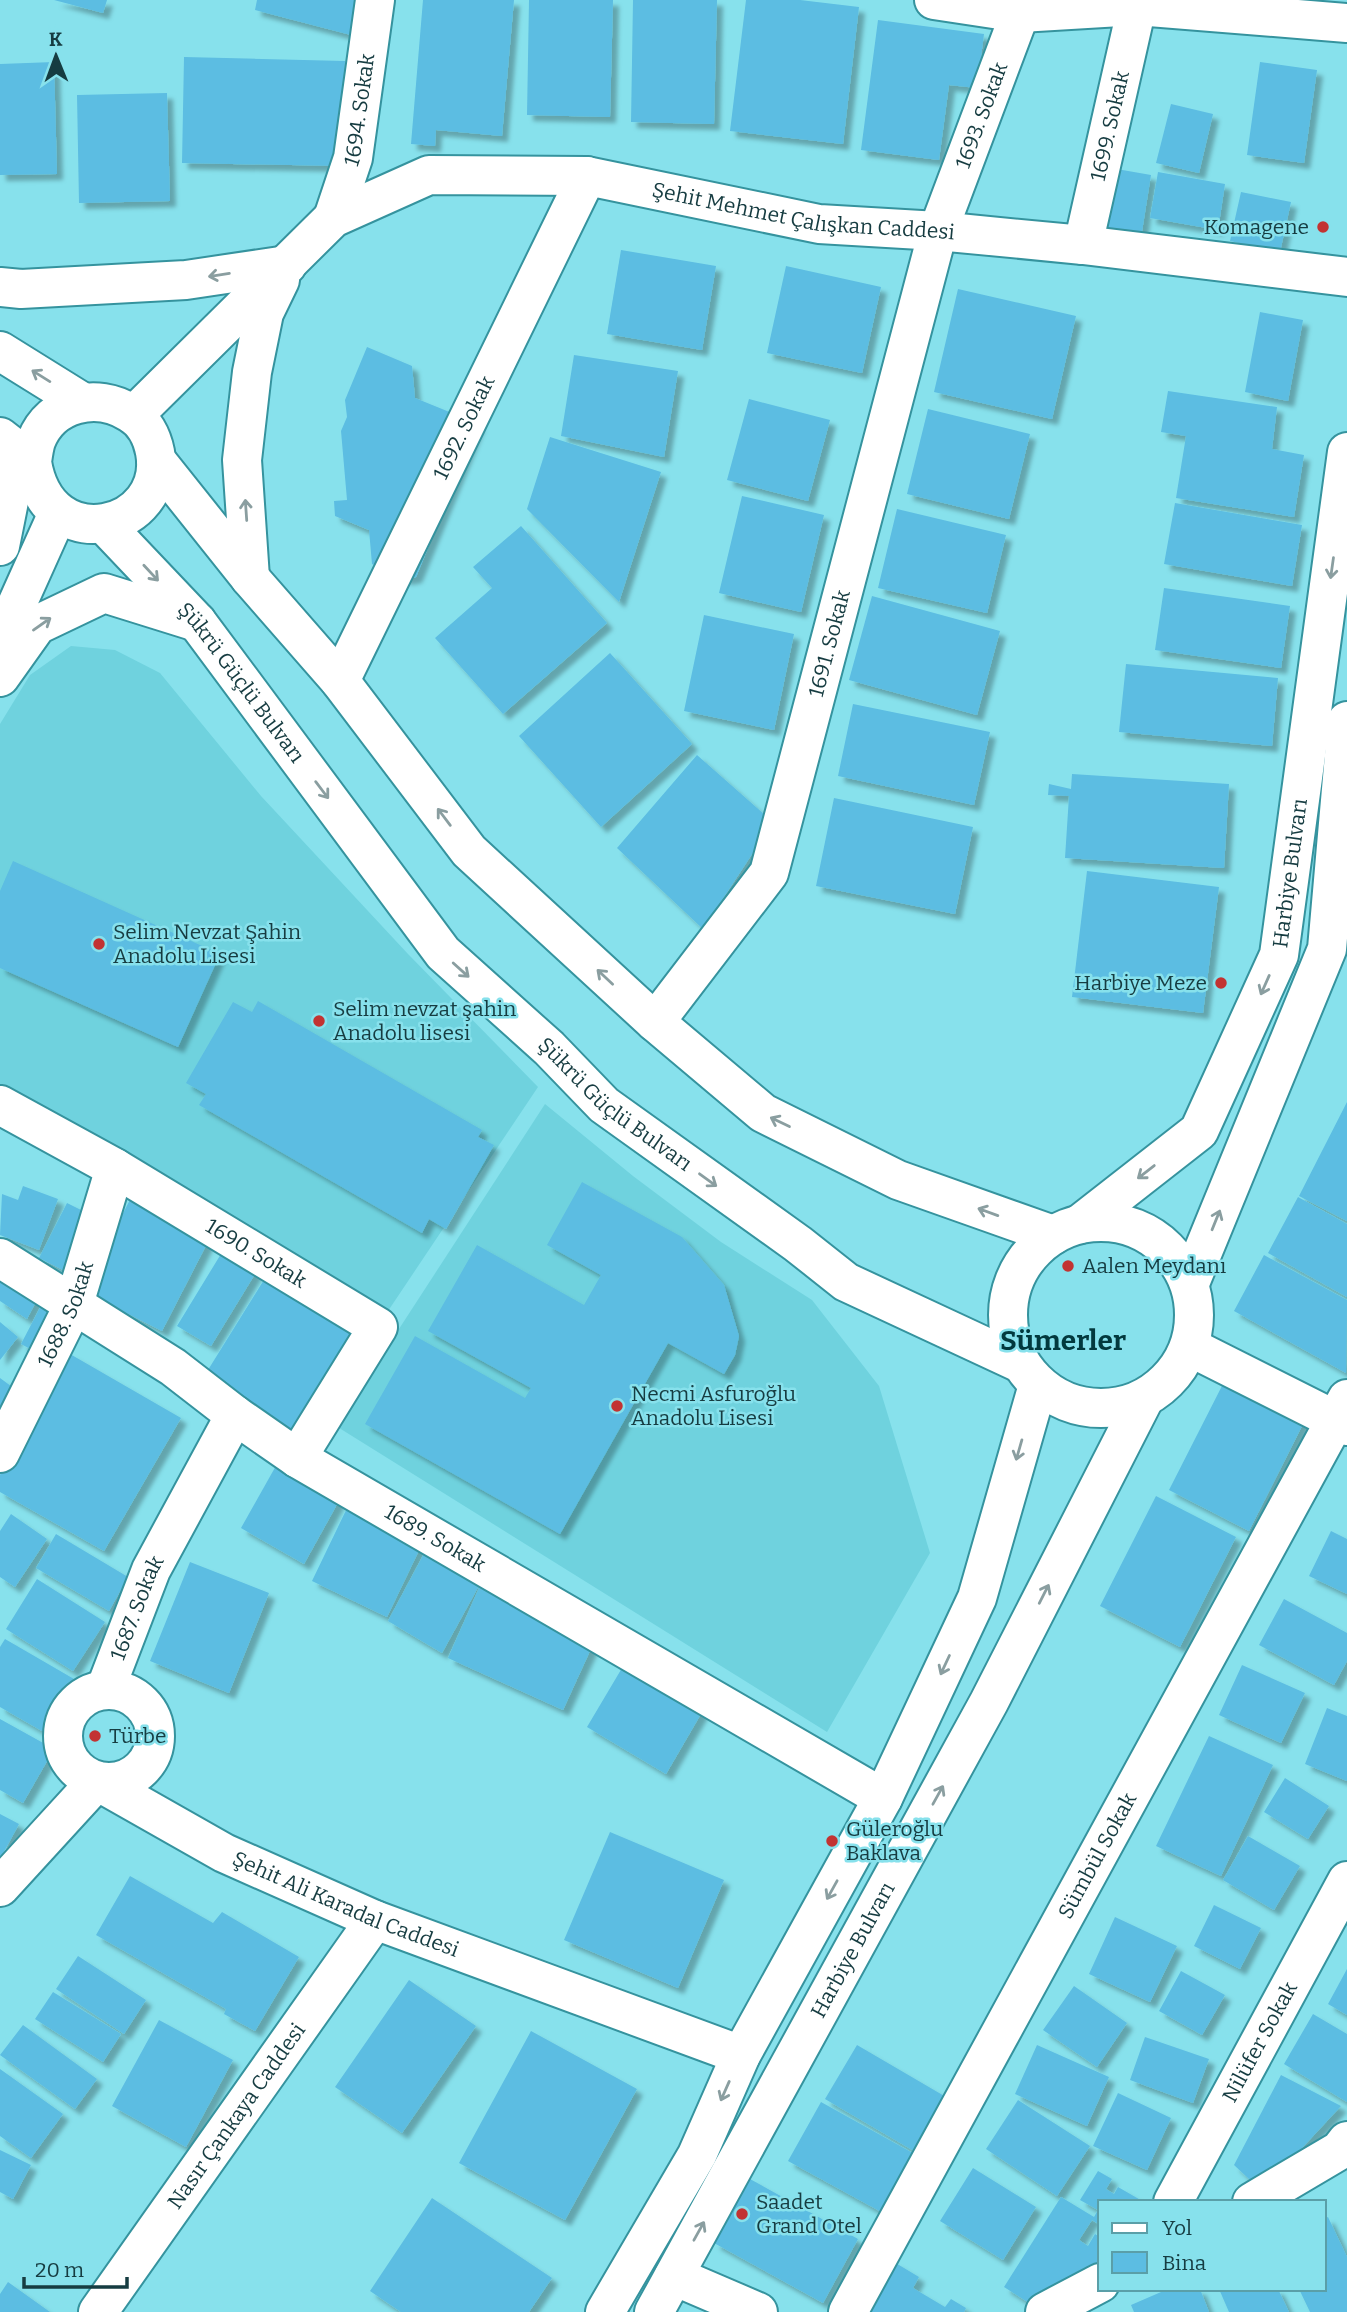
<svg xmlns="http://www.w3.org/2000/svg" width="1347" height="2312" font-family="Bitter,serif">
<defs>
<filter id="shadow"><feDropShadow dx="6" dy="6" stdDeviation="2" flood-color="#0004"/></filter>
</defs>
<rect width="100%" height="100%" fill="#87e1ec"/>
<!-- built -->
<path fill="#6fd2de" d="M 71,646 L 115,650 L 160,673 L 261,796 L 408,954 L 538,1087 L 386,1314 L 0,1092 L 0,724 L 30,675 Z
M 545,1104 L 633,1176 L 721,1242 L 812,1300 L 879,1386 L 930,1553 L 827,1732 L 336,1426 Z"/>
<!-- building -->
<path fill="#5cbde2" filter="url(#shadow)" d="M 54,0 L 107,0 L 103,13 Z
M 257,0 L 360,0 L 351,35 L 255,10 Z
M 423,0 L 514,0 L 502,136 L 436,130 L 435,146 L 411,144 Z
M 529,0 L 613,0 L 610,117 L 527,115 Z
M 633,0 L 717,0 L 714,124 L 631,122 Z
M 746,0 L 800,0 L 859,7 L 843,144 L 730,131 Z
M 878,20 L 984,34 L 977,88 L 949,85 L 939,160 L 861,150 Z
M 184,57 L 345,61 L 342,166 L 182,163 Z
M 54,62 L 57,174 L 0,175 L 0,64 Z
M 1260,62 L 1317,70 L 1304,163 L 1247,155 Z
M 167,93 L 170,201 L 79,203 L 77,95 Z
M 1171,104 L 1213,114 L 1199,173 L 1156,163 Z
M 1111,168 L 1151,175 L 1140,244 L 1099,237 Z
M 1158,172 L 1225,184 L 1218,230 L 1150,218 Z
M 1241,192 L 1291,202 L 1280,252 L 1230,241 Z
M 621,250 L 716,266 L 702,350 L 607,334 Z
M 786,266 L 881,287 L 862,373 L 767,353 Z
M 958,289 L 1076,316 L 1052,419 L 934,392 Z
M 1260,312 L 1303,320 L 1288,401 L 1245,392 Z
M 367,347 L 412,366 L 415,398 L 479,424 L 416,577 L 406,579 L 372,564 L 369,530 L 335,516 L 334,501 L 347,500 L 341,431 L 347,417 L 345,400 Z
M 574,355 L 678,371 L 664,457 L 561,436 Z
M 1168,391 L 1277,407 L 1272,449 L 1304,455 L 1294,517 L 1176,498 L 1186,436 L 1161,432 Z
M 749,399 L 830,420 L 808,501 L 727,480 Z
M 928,409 L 1030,434 L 1009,519 L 907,494 Z
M 550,437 L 661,472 L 619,602 L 527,509 Z
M 742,496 L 824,515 L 801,612 L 719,593 Z
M 1175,503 L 1302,525 L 1292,586 L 1164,564 Z
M 897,509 L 1006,535 L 987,613 L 878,588 Z
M 521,526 L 607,623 L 503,714 L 435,638 L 492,588 L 473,567 Z
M 1164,588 L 1290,606 L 1281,668 L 1155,650 Z
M 872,596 L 1000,631 L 977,715 L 849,680 Z
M 704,615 L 794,634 L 774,730 L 684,711 Z
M 610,653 L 692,744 L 601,827 L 519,736 Z
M 1126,664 L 1278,678 L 1272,746 L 1119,732 Z
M 853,704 L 990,732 L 974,805 L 838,776 Z
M 697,755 L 773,822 L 703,929 L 617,848 Z
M 1072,774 L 1229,784 L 1224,868 L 1065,858 L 1069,796 L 1048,795 L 1049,784 L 1071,789 Z
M 834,798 L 973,827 L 955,914 L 816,886 Z
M 13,861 L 220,954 L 178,1047 L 0,968 L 0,891 Z
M 1087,871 L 1219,887 L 1203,1013 L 1072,997 Z
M 258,1001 L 482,1130 L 478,1137 L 494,1145 L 446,1229 L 429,1219 L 422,1233 L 199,1105 L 206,1094 L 186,1083 L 233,1002 L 252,1012 Z
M 1347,1102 L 1347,1221 L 1299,1196 Z
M 582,1182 L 682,1237 L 724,1285 L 739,1336 L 735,1355 L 724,1374 L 668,1343 L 560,1534 L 365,1424 L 415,1336 L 525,1398 L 531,1388 L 428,1331 L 477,1245 L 584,1305 L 601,1275 L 547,1245 Z
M 23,1186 L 58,1199 L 39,1250 L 0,1235 L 2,1194 L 18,1200 Z
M 135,1190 L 214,1230 L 162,1331 L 83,1291 Z
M 1298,1197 L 1347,1224 L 1347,1297 L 1268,1253 Z
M 67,1203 L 91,1215 L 63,1270 L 39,1258 Z
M 224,1249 L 258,1269 L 211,1346 L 177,1326 Z
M 1264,1255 L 1347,1300 L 1346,1373 L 1234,1311 Z
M 0,1269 L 41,1292 L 27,1319 L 0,1301 Z
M 267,1275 L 357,1330 L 293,1434 L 203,1378 Z
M 44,1300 L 63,1310 L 40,1354 L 21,1344 Z
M 0,1322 L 18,1337 L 0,1360 Z
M 70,1354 L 181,1418 L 104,1551 L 0,1492 L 0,1475 Z
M 0,1378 L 19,1392 L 0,1419 Z
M 1225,1380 L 1305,1420 L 1249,1531 L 1169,1490 Z
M 277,1464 L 340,1499 L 304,1564 L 241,1528 Z
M 1156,1496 L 1236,1537 L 1180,1647 L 1100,1606 Z
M 349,1504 L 424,1540 L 387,1617 L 312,1581 Z
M 11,1514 L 47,1539 L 15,1587 L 0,1577 L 0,1531 Z
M 1331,1531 L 1347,1539 L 1347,1594 L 1309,1576 Z
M 56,1534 L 128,1577 L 109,1611 L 36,1568 Z
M 426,1550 L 481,1582 L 442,1653 L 388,1621 Z
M 190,1562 L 269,1593 L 229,1693 L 150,1661 Z
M 37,1579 L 105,1622 L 73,1671 L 6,1629 Z
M 479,1588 L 595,1640 L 563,1710 L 448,1658 Z
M 1284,1599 L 1347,1633 L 1347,1661 L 1334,1685 L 1259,1645 Z
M 5,1639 L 74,1679 L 42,1731 L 0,1707 L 0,1647 Z
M 1242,1665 L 1305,1693 L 1281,1743 L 1219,1715 Z
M 622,1668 L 705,1707 L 666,1774 L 587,1727 Z
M 1327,1708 L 1347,1716 L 1347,1781 L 1305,1764 Z
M 0,1719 L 54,1749 L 23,1803 L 0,1790 Z
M 1209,1736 L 1273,1765 L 1221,1876 L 1156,1846 Z
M 1285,1778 L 1329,1806 L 1308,1839 L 1264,1812 Z
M 0,1814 L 19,1824 L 0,1859 Z
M 610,1832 L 724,1880 L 678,1988 L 564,1940 Z
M 1248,1836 L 1300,1866 L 1274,1910 L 1223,1880 Z
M 130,1876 L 213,1923 L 222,1912 L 299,1957 L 255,2031 L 224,2014 L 226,2009 L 96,1935 Z
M 1214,1905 L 1261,1928 L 1240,1969 L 1194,1946 Z
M 1115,1917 L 1177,1946 L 1150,2002 L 1089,1974 Z
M 78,1956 L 146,2000 L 124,2034 L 56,1989 Z
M 1347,1969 L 1347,2015 L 1328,2004 Z
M 1181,1971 L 1225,1995 L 1202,2035 L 1159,2011 Z
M 409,1980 L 476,2026 L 402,2133 L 335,2087 Z
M 1074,1986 L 1127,2023 L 1097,2067 L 1043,2030 Z
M 53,1992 L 121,2034 L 103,2062 L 35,2019 Z
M 1313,2014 L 1347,2034 L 1347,2102 L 1284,2064 Z
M 159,2020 L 233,2060 L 186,2147 L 112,2106 Z
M 23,2025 L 97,2079 L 75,2109 L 0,2055 Z
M 531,2031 L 637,2089 L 565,2220 L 459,2163 Z
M 1145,2037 L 1209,2059 L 1193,2103 L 1130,2080 Z
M 857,2045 L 946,2097 L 914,2151 L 825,2099 Z
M 1037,2045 L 1109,2077 L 1087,2126 L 1015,2094 Z
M 0,2069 L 63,2114 L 31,2158 L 0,2136 Z
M 1281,2075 L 1341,2106 L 1262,2191 L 1234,2165 Z
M 1118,2093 L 1171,2118 L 1147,2170 L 1093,2146 Z
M 1018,2100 L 1090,2146 L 1057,2196 L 986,2149 Z
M 821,2102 L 918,2156 L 885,2214 L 788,2161 Z
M 0,2150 L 31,2165 L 13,2199 L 0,2192 Z
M 973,2168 L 1036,2207 L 1003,2260 L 940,2221 Z
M 1098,2171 L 1112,2179 L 1106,2189 L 1114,2194 L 1118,2187 L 1144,2202 L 1100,2202 L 1100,2225 L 1092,2220 L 1079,2240 L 1088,2246 L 1095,2234 L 1100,2237 L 1100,2274 L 1037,2308 L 1004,2287 L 1061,2197 L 1094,2217 L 1098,2210 L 1080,2200 Z
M 750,2179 L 858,2239 L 823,2303 L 714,2243 Z
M 432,2198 L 552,2278 L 529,2312 L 401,2312 L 370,2291 Z
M 1328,2217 L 1347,2257 L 1347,2312 L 1310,2312 L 1299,2289 L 1324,2289 L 1324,2219 Z
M 894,2262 L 919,2277 L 913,2288 L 945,2307 L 951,2299 L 966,2308 L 964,2312 L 865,2312 Z
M 8,2282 L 50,2312 L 0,2312 L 0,2294 Z
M 1168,2289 L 1200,2289 L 1209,2312 L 1134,2312 L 1131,2305 Z
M 1219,2289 L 1278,2289 L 1289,2312 L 1229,2312 Z"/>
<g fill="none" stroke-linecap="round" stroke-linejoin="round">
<!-- minor casing -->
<g stroke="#35939e" stroke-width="42">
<g id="minor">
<path d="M 934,0 L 1020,13 L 1137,6 L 1347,23"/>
<path id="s1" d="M 333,218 L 353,158 L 375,0"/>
<path id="s2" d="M 1083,245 L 1137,6"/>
<path d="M 0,287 L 21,289 L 186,280 L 287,265"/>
<path id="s3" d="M 134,415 L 333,218 L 429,175 L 587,176 L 819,224 L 938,231 L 1083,245 L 1347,277"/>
<path d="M 0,472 L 11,491 L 0,546"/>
<path d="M 250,578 L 242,460 L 252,372 L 264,313 L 280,280"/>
<path d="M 0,642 L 58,513"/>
<path d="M 0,677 L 37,625 L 104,593 L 197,622"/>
<path id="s4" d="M 340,681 L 587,176"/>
<path id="s5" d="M 655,1022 L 769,873 L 938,231 L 1025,0"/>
<path id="s6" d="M 0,1105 L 115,1168 L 378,1327 L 297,1458"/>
<path id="s7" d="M 0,1258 L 173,1367 L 235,1415 L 297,1458 L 883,1798"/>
<path d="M 1190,1347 L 1347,1426"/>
<path id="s8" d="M 0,1453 L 74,1304 L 115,1168"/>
<path id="s9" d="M 105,1690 L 151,1570 L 235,1415"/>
<circle cx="109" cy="1736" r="46"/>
<path id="s10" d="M 0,1887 L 97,1781 L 224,1853 L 375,1920 L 741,2055"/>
<path id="s11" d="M 1173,2202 L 1347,1881"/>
<path d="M 1252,2202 L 1340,2150 L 1347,2141"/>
<path d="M 674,2276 L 758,2312"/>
<path id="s12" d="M 98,2312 L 375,1920"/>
<path id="s13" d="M 848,2312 L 1347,1399"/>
<path d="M 1045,2312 L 1100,2283"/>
</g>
</g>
<!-- major casing -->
<g stroke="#35939e" stroke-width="42">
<g id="major">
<path d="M 0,351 L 82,402"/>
<path d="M 0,437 L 32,462 C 48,561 169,529 155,452 C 152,437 144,421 130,413 C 97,392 51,402 36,441 C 34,447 33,455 32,462"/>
<path d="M 156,460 L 250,578 L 340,681 L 469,851 L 655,1022 L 763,1113 L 898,1180 L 1053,1235"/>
<path id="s14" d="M 104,524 L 197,622 L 443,953 L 549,1048 L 604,1105 L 798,1244 L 846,1282 L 1020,1363"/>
<circle cx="1101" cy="1315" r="93"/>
<path id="s15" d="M 1080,1224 L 1199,1131 L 1279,955 L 1347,452"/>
<path d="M 1190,1283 L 1327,949 L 1347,721"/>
<path d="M 605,2312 L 697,2155 L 741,2055 L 883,1798 L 977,1598 L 1038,1385"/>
<path id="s16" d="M 654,2312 L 989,1702 L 1144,1399"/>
</g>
</g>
<!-- minor -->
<use href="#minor" stroke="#fff" stroke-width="38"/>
<!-- major -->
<use href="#major" stroke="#fff" stroke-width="38"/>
</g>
<!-- one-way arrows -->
<defs><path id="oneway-shaft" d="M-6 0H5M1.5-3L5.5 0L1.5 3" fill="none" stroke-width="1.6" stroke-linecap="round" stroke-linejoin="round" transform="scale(1.75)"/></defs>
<g stroke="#8a9ea0">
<use href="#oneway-shaft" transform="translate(219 275) rotate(171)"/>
<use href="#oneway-shaft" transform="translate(41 376) rotate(-148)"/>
<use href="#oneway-shaft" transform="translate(246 510) rotate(-94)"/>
<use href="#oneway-shaft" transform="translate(1332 568) rotate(98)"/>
<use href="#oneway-shaft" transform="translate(151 573) rotate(47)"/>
<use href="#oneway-shaft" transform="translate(42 624) rotate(-35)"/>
<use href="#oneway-shaft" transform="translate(322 790) rotate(53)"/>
<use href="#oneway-shaft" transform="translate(444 817) rotate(-127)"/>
<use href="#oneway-shaft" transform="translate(461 970) rotate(42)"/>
<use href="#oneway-shaft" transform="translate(605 977) rotate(-137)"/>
<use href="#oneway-shaft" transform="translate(1265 985) rotate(114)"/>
<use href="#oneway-shaft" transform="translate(780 1122) rotate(-154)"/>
<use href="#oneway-shaft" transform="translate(1146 1172) rotate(142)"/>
<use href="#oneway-shaft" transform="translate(708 1180) rotate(36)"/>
<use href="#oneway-shaft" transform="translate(988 1212) rotate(-160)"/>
<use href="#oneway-shaft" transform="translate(1216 1220) rotate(-68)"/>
<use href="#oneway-shaft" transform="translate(1019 1450) rotate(106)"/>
<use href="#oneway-shaft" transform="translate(1044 1594) rotate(-63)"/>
<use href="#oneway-shaft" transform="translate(945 1665) rotate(115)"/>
<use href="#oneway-shaft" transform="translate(938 1795) rotate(-61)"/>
<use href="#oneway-shaft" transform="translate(832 1890) rotate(119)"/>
<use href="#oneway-shaft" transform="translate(725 2091) rotate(114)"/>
<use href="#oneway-shaft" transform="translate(699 2231) rotate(-61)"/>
</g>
<!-- markers -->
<g fill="#c23332" stroke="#87e1ec" stroke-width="2.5">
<circle cx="1323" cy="227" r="7"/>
<circle cx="99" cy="944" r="7"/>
<circle cx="1221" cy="983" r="7"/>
<circle cx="319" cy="1021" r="7"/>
<circle cx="1068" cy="1266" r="7"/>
<circle cx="617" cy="1406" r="7"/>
<circle cx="95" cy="1736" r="7"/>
<circle cx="832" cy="1841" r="7"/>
<circle cx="742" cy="2214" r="7"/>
</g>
<g text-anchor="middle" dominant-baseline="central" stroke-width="5" stroke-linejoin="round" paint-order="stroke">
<!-- street labels -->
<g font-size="21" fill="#163c41" stroke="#87e1ec">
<text stroke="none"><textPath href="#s1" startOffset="112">1694. Sokak</textPath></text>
<text stroke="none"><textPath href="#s5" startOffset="975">1693. Sokak</textPath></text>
<text stroke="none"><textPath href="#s2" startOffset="122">1699. Sokak</textPath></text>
<text stroke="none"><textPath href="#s3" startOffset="763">Şehit Mehmet Çalışkan Caddesi</textPath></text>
<text stroke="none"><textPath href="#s4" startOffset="282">1692. Sokak</textPath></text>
<text stroke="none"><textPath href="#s5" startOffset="425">1691. Sokak</textPath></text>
<text stroke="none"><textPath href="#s14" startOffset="210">Şükrü Güçlü Bulvarı</textPath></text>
<text stroke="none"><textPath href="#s15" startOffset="427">Harbiye Bulvarı</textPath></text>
<text stroke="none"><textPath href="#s14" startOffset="777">Şükrü Güçlü Bulvarı</textPath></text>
<text stroke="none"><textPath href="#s6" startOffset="296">1690. Sokak</textPath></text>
<text stroke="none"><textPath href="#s8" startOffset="154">1688. Sokak</textPath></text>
<text stroke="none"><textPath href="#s7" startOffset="518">1689. Sokak</textPath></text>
<text stroke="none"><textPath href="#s9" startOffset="88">1687. Sokak</textPath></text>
<text stroke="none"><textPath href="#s13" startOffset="520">Sümbül Sokak</textPath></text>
<text stroke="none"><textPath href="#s10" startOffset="422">Şehit Ali Karadal Caddesi</textPath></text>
<text stroke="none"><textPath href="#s16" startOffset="413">Harbiye Bulvarı</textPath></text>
<text stroke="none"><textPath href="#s11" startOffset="182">Nilüfer Sokak</textPath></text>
<text stroke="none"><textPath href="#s12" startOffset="240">Nasır Çankaya Caddesi</textPath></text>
</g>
<!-- poi labels -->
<g font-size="21" fill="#163c41" stroke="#87e1ec" text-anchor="start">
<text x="1309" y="227" text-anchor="end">Komagene</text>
<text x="113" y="932">Selim Nevzat Şahin<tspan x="113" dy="24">Anadolu Lisesi</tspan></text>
<text x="1207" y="983" text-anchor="end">Harbiye Meze</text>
<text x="333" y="1009">Selim nevzat şahin<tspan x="333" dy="24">Anadolu lisesi</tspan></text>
<text x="1082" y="1266">Aalen Meydanı</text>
<text x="631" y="1394">Necmi Asfuroğlu<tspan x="631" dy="24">Anadolu Lisesi</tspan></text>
<text x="109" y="1736">Türbe</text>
<text x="846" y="1829">Güleroğlu<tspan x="846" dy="24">Baklava</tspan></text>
<text x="756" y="2202">Saadet<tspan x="756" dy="24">Grand Otel</tspan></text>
</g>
<!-- district labels -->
<g font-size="28" font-weight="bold" fill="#02393e" stroke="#87e1ec">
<text x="1063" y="1340">Sümerler</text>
</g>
</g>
<!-- legend -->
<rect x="1098" y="2200" width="228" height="91" fill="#87e1ec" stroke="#5a9fa8" stroke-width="2"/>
<rect x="1112" y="2223" width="35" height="10" fill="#ffffff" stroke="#5a9fa8" stroke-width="2"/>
<text x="1162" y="2235" font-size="21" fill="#163c41">Yol</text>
<rect x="1112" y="2252" width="35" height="21" fill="#5cbde2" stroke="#5a9fa8" stroke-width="2"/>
<text x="1162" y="2270" font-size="21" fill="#163c41">Bina</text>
<!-- north arrow -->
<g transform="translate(56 56) rotate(359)" stroke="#87e1ec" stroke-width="5" paint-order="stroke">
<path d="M0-5L12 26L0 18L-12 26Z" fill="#163c41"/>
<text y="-10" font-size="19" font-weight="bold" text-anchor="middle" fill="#163c41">K</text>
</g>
<!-- scale -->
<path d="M24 2277v10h103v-10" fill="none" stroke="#163c41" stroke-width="3.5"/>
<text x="35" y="2277" font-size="21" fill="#163c41" stroke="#87e1ec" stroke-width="5" paint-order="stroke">20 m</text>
</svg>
